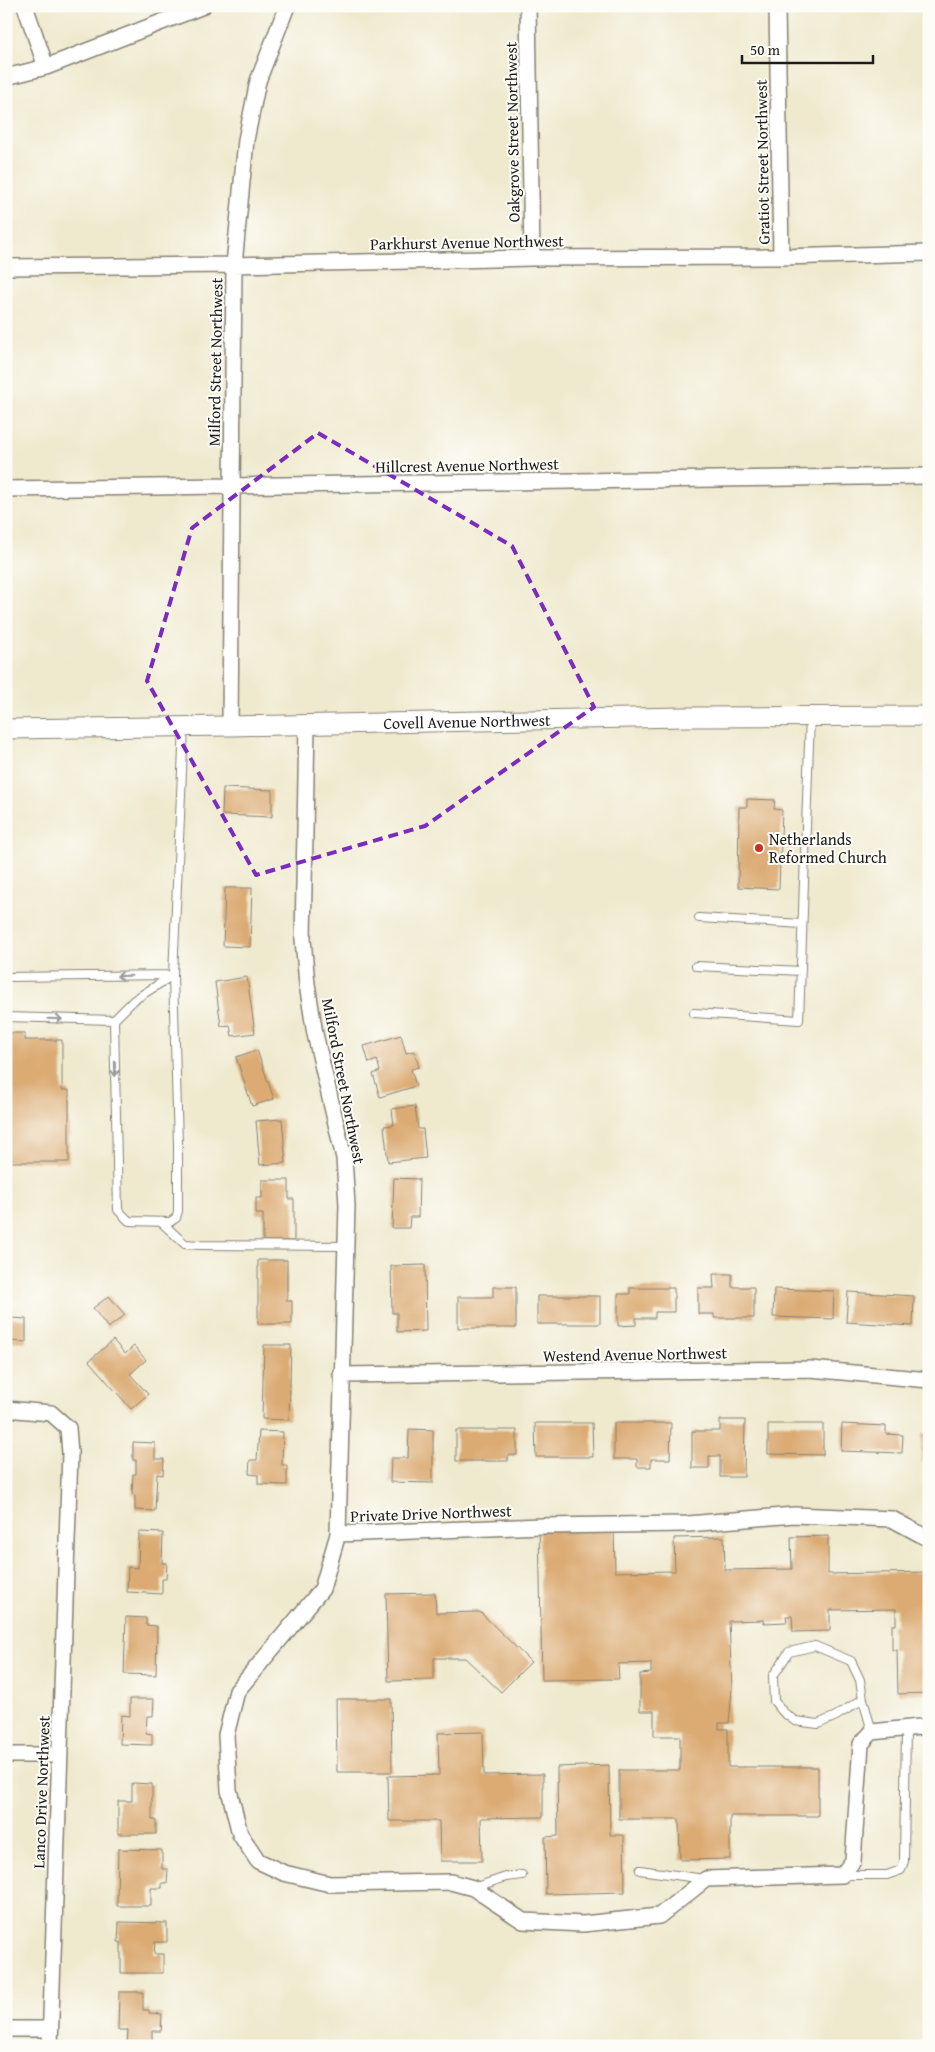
<svg xmlns="http://www.w3.org/2000/svg" width="935" height="2052" font-family="'Gentium Book Plus',serif">
<rect width="100%" height="100%" fill="#fdfcf7"/>
<filter id="ink" filterUnits="userSpaceOnUse"><feTurbulence type="fractalNoise" baseFrequency=".02" numOctaves="2"/><feDisplacementMap in="SourceGraphic" scale="10" xChannelSelector="R" yChannelSelector="G"/><feConvolveMatrix kernelMatrix="1 2 1 2 8 2 1 2 1" color-interpolation-filters="sRGB"/></filter>
<filter id="wash" filterUnits="userSpaceOnUse"><feTurbulence type="fractalNoise" baseFrequency=".0096" numOctaves="4" result="noise"/><feDisplacementMap in="SourceGraphic" scale="20" xChannelSelector="R" yChannelSelector="G"/><feGaussianBlur stdDeviation="1.12" result="paint"/><feColorMatrix in="noise" values="0 0 0 0 0 0 0 0 0 0 0 0 0 0 0 0 0 1.4 0 .05"/><feComposite in="paint" operator="in"/></filter>
<g filter="url(#wash)">
<rect width="100%" height="100%" fill="#efe9ce"/>
<g id="blocks">
<!-- building -->
<path fill="#dbab73" d="M 223,788 L 272,790 L 272,817 L 222,815 Z
M 747,799 L 775,800 L 774,809 L 782,810 L 779,889 L 738,887 L 739,807 L 747,807 Z
M 225,888 L 252,888 L 250,947 L 223,946 Z
M 247,977 L 255,1033 L 232,1036 L 230,1025 L 221,1026 L 215,982 Z
M 6,1033 L 25,1033 L 25,1040 L 62,1040 L 62,1090 L 69,1090 L 69,1162 L 6,1162 Z
M 401,1035 L 406,1053 L 414,1051 L 419,1067 L 411,1069 L 416,1086 L 380,1097 L 373,1074 L 380,1071 L 377,1060 L 369,1063 L 364,1046 Z
M 257,1050 L 274,1099 L 252,1106 L 236,1057 Z
M 415,1106 L 418,1129 L 423,1129 L 426,1158 L 388,1162 L 384,1126 L 394,1125 L 392,1109 Z
M 282,1119 L 286,1163 L 260,1165 L 256,1121 Z
M 394,1178 L 419,1179 L 418,1217 L 410,1217 L 409,1228 L 392,1228 Z
M 262,1180 L 289,1180 L 289,1199 L 294,1199 L 294,1241 L 263,1241 L 263,1214 L 256,1214 L 256,1198 L 262,1198 Z
M 258,1260 L 287,1260 L 287,1301 L 292,1301 L 292,1324 L 258,1324 Z
M 425,1265 L 426,1331 L 397,1332 L 397,1313 L 392,1313 L 391,1266 Z
M 713,1274 L 732,1274 L 732,1287 L 754,1287 L 754,1318 L 714,1318 L 714,1314 L 698,1314 L 698,1288 L 714,1288 Z
M 493,1287 L 516,1287 L 516,1328 L 458,1328 L 458,1297 L 493,1297 Z
M 630,1288 L 674,1288 L 674,1312 L 655,1312 L 655,1318 L 636,1318 L 636,1325 L 618,1326 L 618,1294 L 630,1294 Z
M 774,1289 L 834,1291 L 833,1319 L 773,1317 Z
M 848,1292 L 914,1296 L 913,1326 L 846,1322 Z
M 109,1296 L 125,1315 L 108,1328 L 93,1308 Z
M 537,1296 L 600,1296 L 600,1324 L 537,1324 Z
M 6,1306 L 11,1306 L 11,1318 L 26,1319 L 26,1342 L 6,1341 Z
M 113,1340 L 125,1354 L 134,1346 L 146,1360 L 130,1374 L 148,1394 L 131,1409 L 89,1361 Z
M 264,1345 L 291,1345 L 289,1420 L 262,1419 Z
M 720,1420 L 745,1420 L 744,1477 L 720,1477 L 720,1456 L 709,1456 L 709,1468 L 692,1468 L 692,1431 L 720,1431 Z
M 535,1423 L 592,1423 L 593,1457 L 536,1457 Z
M 614,1423 L 671,1423 L 670,1459 L 651,1459 L 651,1467 L 637,1467 L 637,1459 L 614,1459 Z
M 768,1424 L 823,1424 L 823,1455 L 768,1454 Z
M 842,1424 L 886,1426 L 886,1434 L 903,1435 L 902,1453 L 841,1451 Z
M 409,1429 L 433,1430 L 433,1483 L 390,1482 L 391,1458 L 408,1458 Z
M 456,1430 L 517,1430 L 517,1455 L 508,1455 L 508,1461 L 456,1461 Z
M 259,1431 L 283,1432 L 282,1465 L 287,1465 L 287,1485 L 258,1484 L 258,1475 L 249,1474 L 250,1460 L 257,1460 Z
M 922,1434 L 929,1434 L 929,1462 L 921,1462 Z
M 133,1442 L 155,1443 L 155,1459 L 164,1459 L 163,1475 L 157,1474 L 155,1511 L 135,1510 L 135,1495 L 132,1494 L 133,1474 L 136,1474 L 136,1460 L 133,1460 Z
M 614,1525 L 615,1572 L 675,1571 L 674,1538 L 724,1537 L 725,1570 L 792,1569 L 791,1537 L 828,1536 L 828,1574 L 928,1572 L 929,1693 L 898,1694 L 897,1650 L 892,1650 L 892,1625 L 896,1625 L 896,1609 L 830,1610 L 830,1631 L 793,1632 L 792,1616 L 786,1616 L 787,1622 L 764,1623 L 764,1620 L 729,1621 L 732,1689 L 729,1723 L 719,1723 L 719,1729 L 728,1729 L 728,1767 L 818,1767 L 818,1816 L 730,1816 L 730,1859 L 680,1860 L 679,1819 L 619,1819 L 619,1770 L 680,1770 L 680,1736 L 654,1736 L 654,1711 L 640,1711 L 640,1674 L 651,1673 L 651,1663 L 618,1664 L 619,1679 L 542,1680 L 539,1526 Z
M 139,1532 L 163,1533 L 162,1563 L 167,1563 L 166,1579 L 162,1579 L 162,1594 L 127,1592 L 128,1567 L 138,1568 Z
M 435,1593 L 436,1613 L 480,1612 L 531,1662 L 501,1692 L 465,1658 L 434,1658 L 434,1680 L 388,1681 L 386,1594 Z
M 126,1617 L 146,1618 L 146,1625 L 157,1626 L 156,1675 L 124,1674 Z
M 130,1699 L 154,1699 L 153,1716 L 147,1716 L 146,1733 L 152,1734 L 152,1745 L 120,1744 L 121,1715 L 130,1716 Z
M 336,1699 L 391,1699 L 392,1772 L 337,1772 Z
M 483,1732 L 484,1775 L 543,1774 L 543,1817 L 481,1818 L 482,1861 L 440,1861 L 439,1821 L 389,1821 L 388,1776 L 439,1775 L 438,1733 Z
M 609,1765 L 610,1835 L 624,1835 L 625,1892 L 546,1894 L 545,1837 L 558,1836 L 557,1767 Z
M 132,1783 L 152,1784 L 152,1820 L 156,1820 L 156,1834 L 118,1834 L 118,1801 L 132,1801 Z
M 118,1849 L 162,1850 L 162,1869 L 168,1869 L 167,1883 L 162,1883 L 162,1888 L 151,1888 L 151,1906 L 117,1906 Z
M 119,1922 L 167,1923 L 167,1942 L 155,1942 L 154,1954 L 163,1954 L 163,1973 L 121,1973 L 121,1942 L 118,1942 Z
M 119,1992 L 143,1992 L 143,2010 L 149,2010 L 149,2013 L 162,2014 L 161,2031 L 152,2031 L 152,2046 L 127,2046 L 128,2030 L 118,2030 Z"/>
</g>
</g>
<g filter="url(#ink)">
<use href="#blocks" fill-opacity="0" stroke="#868275" stroke-width="1"/>
<g fill="none" stroke-linecap="round" stroke-linejoin="round">
<!-- service casing -->
<g stroke="#868275" stroke-width="10">
<path id="service" d="M 699,918 L 802,924
M 696,966 L 801,971
M 173,975 L 134,1000 L 114,1020 L 118,1210 L 129,1221 L 170,1222 L 176,1218 L 178,1211 L 178,1144 L 173,975 L 184,726
M 6,977 L 173,975
M 694,1013 L 799,1020 L 810,717
M 6,1017 L 114,1020
M 161,1222 L 185,1244 L 200,1245 L 345,1246
M 863,1699 L 860,1680 L 851,1661 L 815,1646 L 789,1652 L 773,1676 L 774,1701 L 783,1712 L 795,1721 L 818,1724 L 836,1716 L 863,1699 L 872,1732
M 640,1870 L 704,1879
M 842,1875 L 887,1875 L 901,1870 L 904,1861 L 906,1729
M 473,1888 L 506,1877 L 522,1875"/>
</g>
<!-- minor casing -->
<g stroke="#868275" stroke-width="18">
<path id="minor" d="M 25,6 L 46,67
M 528,6 L 532,258
M 777,6 L 781,257
M 6,77 L 46,67 L 203,6
M 6,267 L 234,265 L 532,258 L 781,257 L 929,253
M 6,489 L 929,476
M 307,724 L 303,939 L 307,984 L 315,1034 L 344,1158 L 347,1205 L 338,1534 L 322,1589 L 237,1691 L 226,1735 L 229,1790 L 240,1834 L 258,1861 L 284,1873 L 330,1884 L 451,1882 L 473,1888 L 523,1921 L 583,1924 L 659,1916 L 706,1879 L 842,1875 L 853,1861 L 861,1744 L 872,1732 L 929,1726
M 230,726 L 234,265 L 246,140 L 258,81 L 287,6
M 341,1375 L 810,1369 L 929,1380
M 6,1409 L 51,1413 L 68,1428 L 70,1453 L 50,2046
M 338,1534 L 542,1526 L 688,1524 L 794,1515 L 892,1519 L 929,1539
M 6,1755 L 60,1755
M 6,2029 L 50,2029"/>
</g>
<!-- tertiary casing -->
<g stroke="#868275" stroke-width="21">
<g id="tertiary">
<path id="s1" d="M 6,729 L 230,726 L 684,717 L 929,716"/>
</g>
</g>
<!-- service -->
<use href="#service" stroke="#fff" stroke-width="8"/>
<!-- minor -->
<use href="#minor" stroke="#fff" stroke-width="15"/>
<!-- tertiary -->
<use href="#tertiary" stroke="#fff" stroke-width="19"/>
</g>
<!-- one-way arrows -->
<defs><path id="oneway-shaft" d="M-6 0H5M1.5-3L5.5 0L1.5 3" fill="none" stroke-width="1.6" stroke-linecap="round" stroke-linejoin="round" transform="scale(1.25)"/></defs>
<g stroke="#999">
<use href="#oneway-shaft" transform="translate(124 976) rotate(179)"/>
<use href="#oneway-shaft" transform="translate(55 1019) rotate(2)"/>
<use href="#oneway-shaft" transform="translate(115 1069) rotate(89)"/>
</g>
</g>
<!-- marked area -->
<path fill="none" stroke="#7b2cbf" stroke-width="4" stroke-dasharray="10 6" stroke-linejoin="round" d="M 318,433 L 512,546 L 594,707 L 425,826 L 256,875 L 147,681 L 192,528 Z"/>
<!-- markers -->
<circle fill="#c8321e" stroke="#fdfcf7" stroke-width="2" cx="759" cy="848" r="5"/>
<g text-anchor="middle" dominant-baseline="central" stroke-width="4" stroke-linejoin="round" paint-order="stroke">
<!-- street labels -->
<g font-size="16" fill="#1c1c1c" stroke="#fdfcf7">
<text transform="translate(512 132) rotate(-91)">Oakgrove Street Northwest</text>
<text transform="translate(762 162) rotate(-91)">Gratiot Street Northwest</text>
<text transform="translate(467 242) rotate(-1)">Parkhurst Avenue Northwest</text>
<text transform="translate(215 362) rotate(-89)">Milford Street Northwest</text>
<text transform="translate(467 465) rotate(-1)">Hillcrest Avenue Northwest</text>
<text stroke="none"><textPath href="#s1" startOffset="461">Covell Avenue Northwest</textPath></text>
<text transform="translate(344 1081) rotate(79)">Milford Street Northwest</text>
<text transform="translate(635 1354) rotate(-1)">Westend Avenue Northwest</text>
<text transform="translate(431 1513) rotate(-2)">Private Drive Northwest</text>
<text transform="translate(41 1792) rotate(-88)">Lanco Drive Northwest</text>
</g>
<!-- poi labels -->
<g font-size="16" fill="#1c1c1c" stroke="#fdfcf7" text-anchor="start">
<text x="769" y="839">Netherlands<tspan x="769" dy="18">Reformed Church</tspan></text>
</g>
</g>
<!-- margin -->
<rect width="935" height="2052" fill="none" stroke="#fdfcf7" stroke-width="25"/>
<!-- scale -->
<path d="M742 55v8h131v-8" fill="none" stroke="#1c1c1c" stroke-width="2.5"/>
<text x="750" y="55" font-size="15" fill="#1c1c1c" stroke="#fdfcf7" stroke-width="4" paint-order="stroke">50 m</text>
</svg>
